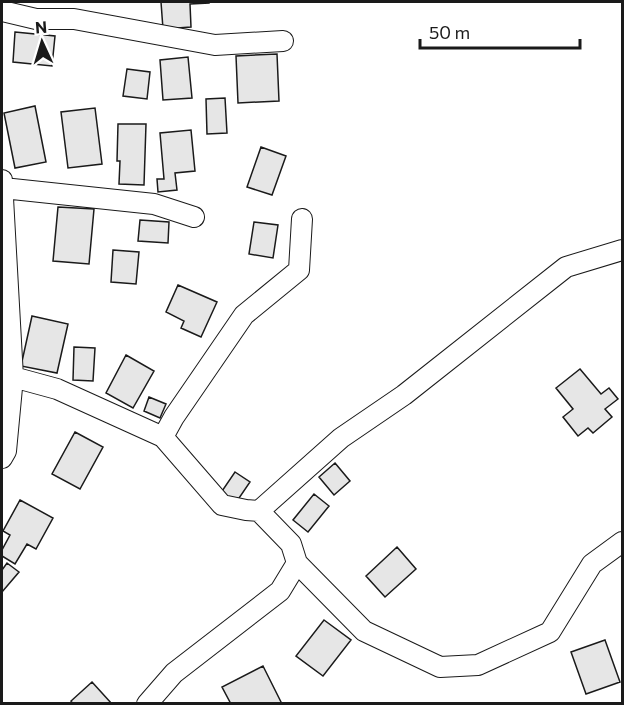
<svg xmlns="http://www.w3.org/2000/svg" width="624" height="705" font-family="Commissioner,sans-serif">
<rect width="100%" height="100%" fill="#fff"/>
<!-- building -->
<path fill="#e6e6e6" stroke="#1a1a1a" stroke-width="1.5" d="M 161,2 L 209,2 L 209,3 L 190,4 L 191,27 L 163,29 Z
M 15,32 L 55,36 L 52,66 L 13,62 Z
M 277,54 L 279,101 L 238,103 L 236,56 Z
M 188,57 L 192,98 L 163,100 L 160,60 Z
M 127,69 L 150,72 L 147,99 L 123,96 Z
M 225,98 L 227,133 L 207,134 L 206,99 Z
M 35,106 L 46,162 L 15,168 L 4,113 Z
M 95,108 L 102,164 L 68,168 L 61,112 Z
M 118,124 L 146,124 L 144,185 L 119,184 L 120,161 L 117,161 Z
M 191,130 L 195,171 L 175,173 L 177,190 L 158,192 L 157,179 L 164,179 L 160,133 Z
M 261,147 L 286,156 L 272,195 L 247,187 Z
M 58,207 L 94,209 L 89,264 L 53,261 Z
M 140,220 L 169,222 L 168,243 L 138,241 Z
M 254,222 L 278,225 L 273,258 L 249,254 Z
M 113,250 L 139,252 L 136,284 L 111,282 Z
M 178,285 L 217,302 L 201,337 L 181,328 L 184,321 L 166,312 Z
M 32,316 L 68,324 L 57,373 L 21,366 Z
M 74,347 L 95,348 L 93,381 L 73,380 Z
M 126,355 L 154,371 L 133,408 L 106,393 Z
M 580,369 L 601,394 L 609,388 L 618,399 L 605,409 L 612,417 L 593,433 L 588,428 L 578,436 L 563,417 L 573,409 L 556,388 Z
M 149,397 L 166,404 L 160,418 L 144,411 Z
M 75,432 L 103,447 L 80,489 L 52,474 Z
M 335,463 L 350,481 L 334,495 L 319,477 Z
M 235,472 L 250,482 L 235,504 L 220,494 Z
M 314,494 L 329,506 L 308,532 L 293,520 Z
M 20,500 L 53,518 L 36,549 L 27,544 L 15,564 L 2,556 L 2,550 L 10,535 L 3,531 Z
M 397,547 L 416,569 L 385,597 L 366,576 Z
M 7,563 L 19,572 L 2,592 L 2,570 Z
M 324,620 L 351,640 L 323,676 L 296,656 Z
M 605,640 L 620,682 L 586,694 L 571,652 Z
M 263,666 L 282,704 L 231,704 L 222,687 Z
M 92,682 L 112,704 L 73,704 L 71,701 Z"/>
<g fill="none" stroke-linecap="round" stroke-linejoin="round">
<!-- street casing -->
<g stroke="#1a1a1a" stroke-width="22">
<path id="street" d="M 2,11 L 36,19 L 74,19 L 215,45 L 283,41
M 2,180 L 13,377 L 6,451 L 2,458
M 3,188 L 154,204 L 194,217
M 13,377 L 57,389 L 163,437 L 222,505 L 246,510 L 259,511 L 341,438 L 404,395 L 566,267 L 622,250
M 163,437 L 174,417 L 244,315 L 299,270 L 302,219
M 259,511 L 291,544 L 297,563 L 364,631 L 440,667 L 478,665 L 550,632 L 592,564 L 622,542
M 147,704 L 174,673 L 280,591 L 297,563"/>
</g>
<!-- street -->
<use href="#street" stroke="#fff" stroke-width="20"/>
</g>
<!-- border -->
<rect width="624" height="705" fill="none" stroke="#1a1a1a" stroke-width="6"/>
<!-- north arrow -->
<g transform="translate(42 42) rotate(356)" stroke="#ffffff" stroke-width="4.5" paint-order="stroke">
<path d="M0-4.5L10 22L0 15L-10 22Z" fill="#1a1a1a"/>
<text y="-9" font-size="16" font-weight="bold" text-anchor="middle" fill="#1a1a1a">N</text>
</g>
<!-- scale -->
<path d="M420 39v9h160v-9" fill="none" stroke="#1a1a1a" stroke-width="3"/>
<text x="429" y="39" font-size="18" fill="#1a1a1a" stroke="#ffffff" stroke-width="4.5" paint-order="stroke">50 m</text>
</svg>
